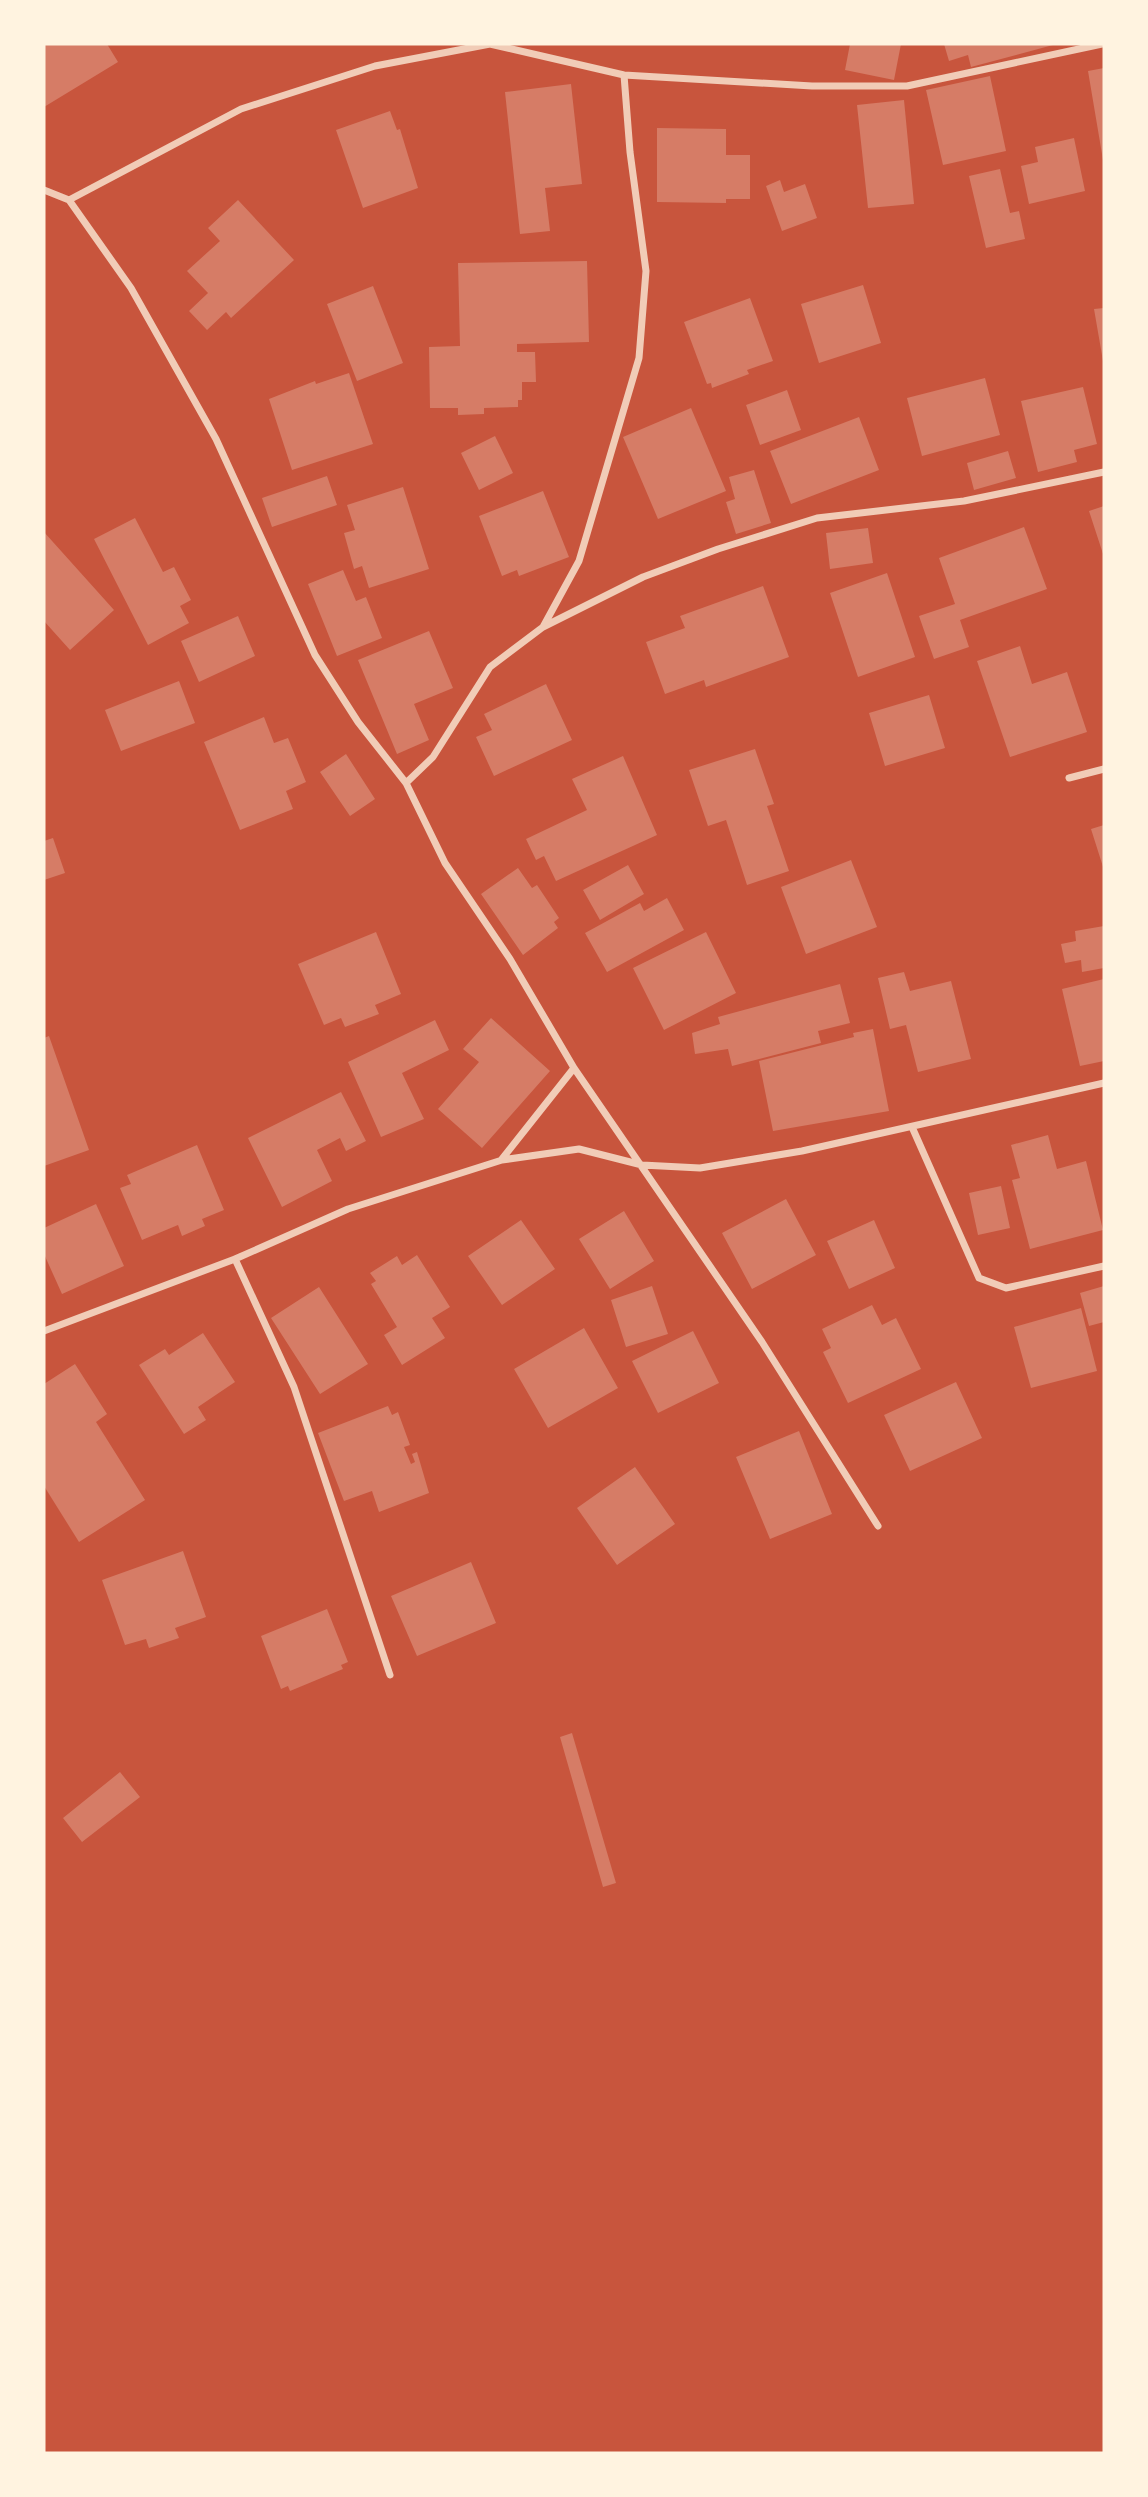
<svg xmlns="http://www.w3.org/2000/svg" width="1148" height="2497" font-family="'Archivo Narrow',sans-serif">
<rect width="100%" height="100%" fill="#c8553d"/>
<!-- building -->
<path fill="#d67c66" d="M 44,44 L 107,44 L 118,62 L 44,107 Z
M 850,44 L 901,44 L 894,80 L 845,70 Z
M 944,44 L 1053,44 L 1053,45 L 971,67 L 968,55 L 949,61 Z
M 1104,68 L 1104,160 L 1103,160 L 1088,71 Z
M 990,76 L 1006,151 L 943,165 L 926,90 Z
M 571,84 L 582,184 L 545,188 L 550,231 L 520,234 L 505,92 Z
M 904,100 L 914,204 L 868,208 L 857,105 Z
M 390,111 L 397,130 L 400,129 L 418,188 L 363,208 L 336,130 Z
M 657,128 L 726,129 L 726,155 L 750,155 L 750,199 L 726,199 L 726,203 L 657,202 Z
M 1074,138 L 1085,191 L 1029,204 L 1021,166 L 1038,162 L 1035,147 Z
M 1000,169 L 1010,213 L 1019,211 L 1025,239 L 986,248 L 969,176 Z
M 780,180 L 784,192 L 805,184 L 817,218 L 782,231 L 766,186 Z
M 238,200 L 294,260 L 231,318 L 226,312 L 207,330 L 189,311 L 208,293 L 187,271 L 220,241 L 208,228 Z
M 587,261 L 589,342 L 517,344 L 517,352 L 535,352 L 536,382 L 522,382 L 522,400 L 518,400 L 518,407 L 484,408 L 484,414 L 458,415 L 458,408 L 430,408 L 429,347 L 460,346 L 458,263 Z
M 863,285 L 881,343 L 819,363 L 801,304 Z
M 373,286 L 403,363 L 357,381 L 327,304 Z
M 750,298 L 773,361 L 747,370 L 749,374 L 712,388 L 711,383 L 707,384 L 684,322 Z
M 1104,308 L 1104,361 L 1103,361 L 1094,309 Z
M 349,373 L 373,444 L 292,470 L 269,399 L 315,381 L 316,384 Z
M 985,378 L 1000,435 L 922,456 L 907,398 Z
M 1083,387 L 1097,444 L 1074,450 L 1077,462 L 1038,472 L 1021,401 Z
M 787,390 L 801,430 L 760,445 L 746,405 Z
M 691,408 L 726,491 L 658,519 L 623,437 Z
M 859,417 L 879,470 L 791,504 L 770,451 Z
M 495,436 L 513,473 L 479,490 L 461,453 Z
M 1008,451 L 1016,478 L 974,490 L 967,463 Z
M 754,470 L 771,523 L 736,534 L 726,502 L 735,499 L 729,477 Z
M 327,476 L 337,505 L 272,527 L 262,498 Z
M 403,487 L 429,569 L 369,588 L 362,566 L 354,569 L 344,533 L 355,530 L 347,505 Z
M 543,491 L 569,557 L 519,576 L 517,570 L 502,576 L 479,516 Z
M 1104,506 L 1104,557 L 1089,511 Z
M 135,518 L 163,572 L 174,567 L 191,600 L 180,606 L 189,623 L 148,645 L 94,539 Z
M 1024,527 L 1047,589 L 960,620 L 969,647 L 934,659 L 919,616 L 955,604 L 939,558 Z
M 868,528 L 873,563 L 830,569 L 826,533 Z
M 44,532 L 114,610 L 70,650 L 44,621 Z
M 343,570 L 356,601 L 366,597 L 382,638 L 337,656 L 308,584 Z
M 887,573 L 915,657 L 858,677 L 830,593 Z
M 763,586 L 789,657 L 706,687 L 704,680 L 665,694 L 646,642 L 685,628 L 680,616 Z
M 238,616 L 255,656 L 199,682 L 181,641 Z
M 429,631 L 453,688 L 414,704 L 429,740 L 397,754 L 358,660 Z
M 1020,646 L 1032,684 L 1067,672 L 1087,732 L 1010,757 L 977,661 Z
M 179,681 L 195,723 L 121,751 L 105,710 Z
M 546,684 L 572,740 L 494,776 L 476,737 L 492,730 L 484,714 Z
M 929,695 L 945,748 L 885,766 L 869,713 Z
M 264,717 L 274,743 L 288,738 L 306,782 L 286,791 L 293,809 L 240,830 L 204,742 Z
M 755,749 L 774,804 L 767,806 L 789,871 L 747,885 L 726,820 L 708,826 L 689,770 Z
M 346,754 L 375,799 L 350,816 L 320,772 Z
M 623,756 L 657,835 L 556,881 L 544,856 L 536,860 L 526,839 L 587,810 L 572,779 Z
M 1104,825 L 1104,870 L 1091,829 Z
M 53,838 L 65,873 L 44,880 L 44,841 Z
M 851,860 L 877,927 L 806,954 L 781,887 Z
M 628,865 L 644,894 L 600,920 L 583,890 Z
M 518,868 L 532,888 L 537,885 L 559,918 L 554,922 L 558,928 L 523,955 L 481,894 Z
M 667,898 L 684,930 L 607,972 L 585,933 L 640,903 L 644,911 Z
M 1104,926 L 1104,968 L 1082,972 L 1081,960 L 1065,963 L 1061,944 L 1076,941 L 1075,931 Z
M 376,932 L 401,994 L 375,1005 L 379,1014 L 345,1027 L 341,1018 L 324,1025 L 298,964 Z
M 706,932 L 736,993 L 664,1030 L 633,968 Z
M 904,972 L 910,991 L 951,981 L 971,1059 L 918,1072 L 906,1025 L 890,1029 L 878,978 Z
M 1104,979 L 1104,1061 L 1080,1066 L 1062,989 Z
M 840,984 L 850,1023 L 818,1031 L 821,1043 L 732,1066 L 728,1049 L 695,1054 L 692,1033 L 720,1024 L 718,1017 Z
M 491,1018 L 550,1071 L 482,1148 L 438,1109 L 479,1062 L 463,1049 Z
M 435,1020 L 449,1050 L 402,1073 L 424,1119 L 381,1137 L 348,1062 Z
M 873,1029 L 889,1111 L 773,1131 L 759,1061 L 854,1037 L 853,1033 Z
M 49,1036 L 89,1150 L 44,1166 L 44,1038 Z
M 341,1092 L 366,1141 L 346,1151 L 340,1138 L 317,1150 L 332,1181 L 282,1207 L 248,1138 Z
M 1048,1135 L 1057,1169 L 1086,1161 L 1103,1230 L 1030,1249 L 1012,1180 L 1020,1178 L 1011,1145 Z
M 197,1145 L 224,1210 L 202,1219 L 205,1226 L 182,1236 L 178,1225 L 142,1240 L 120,1188 L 131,1184 L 127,1175 Z
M 1001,1186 L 1010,1228 L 978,1235 L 969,1193 Z
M 786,1199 L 816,1255 L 752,1289 L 722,1233 Z
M 96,1204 L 124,1266 L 62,1294 L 44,1254 L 44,1228 Z
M 624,1211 L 654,1261 L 610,1289 L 579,1239 Z
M 521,1220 L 555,1269 L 502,1305 L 468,1256 Z
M 874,1220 L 895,1268 L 849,1289 L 827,1241 Z
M 417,1255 L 450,1307 L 432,1318 L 445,1338 L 402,1365 L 384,1335 L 397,1327 L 371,1284 L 376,1281 L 370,1273 L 397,1256 L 402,1265 Z
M 652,1286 L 668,1334 L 626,1347 L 611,1300 Z
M 1104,1286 L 1104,1322 L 1089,1326 L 1080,1293 Z
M 319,1287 L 368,1364 L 320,1394 L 271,1318 Z
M 872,1305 L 882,1325 L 896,1318 L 921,1369 L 848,1403 L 823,1352 L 831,1348 L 822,1329 Z
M 1081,1308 L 1097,1371 L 1031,1388 L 1014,1327 Z
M 584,1328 L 618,1388 L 548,1428 L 514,1369 Z
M 693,1331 L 719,1383 L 658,1413 L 632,1361 Z
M 203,1333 L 235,1382 L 198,1407 L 206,1420 L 184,1434 L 139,1365 L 165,1349 L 169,1355 Z
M 75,1364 L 107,1414 L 96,1422 L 145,1500 L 79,1542 L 44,1486 L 44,1384 Z
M 956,1382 L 982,1438 L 910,1471 L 884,1415 Z
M 388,1406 L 392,1415 L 398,1412 L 410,1445 L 404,1447 L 411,1464 L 415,1462 L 412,1454 L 417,1452 L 429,1493 L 379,1512 L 372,1491 L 344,1501 L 318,1433 Z
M 799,1431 L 832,1514 L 770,1539 L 736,1457 Z
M 635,1467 L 675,1524 L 617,1565 L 577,1508 Z
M 183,1551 L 206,1617 L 175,1628 L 179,1638 L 149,1648 L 146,1639 L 125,1645 L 102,1580 Z
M 471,1562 L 496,1623 L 417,1656 L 391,1596 Z
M 327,1609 L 348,1662 L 341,1665 L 343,1669 L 290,1691 L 288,1686 L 281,1689 L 261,1636 Z
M 572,1733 L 616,1883 L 603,1887 L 560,1737 Z
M 120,1772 L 140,1797 L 82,1842 L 63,1818 Z"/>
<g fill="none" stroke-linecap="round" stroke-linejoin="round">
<!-- minor -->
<path stroke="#f1ccb7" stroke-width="7" d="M 44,190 L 69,200 L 131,288 L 216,439 L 315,655 L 358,722 L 406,783 L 445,863 L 510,959 L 574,1068 L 762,1342 L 878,1526
M 69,200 L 241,109 L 375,66 L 490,44 L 624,75 L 812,86 L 907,86 L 1102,44
M 543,627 L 643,577 L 718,549 L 817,518 L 964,501 L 1104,472
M 1069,778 L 1104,769
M 406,783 L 433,757 L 490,667 L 543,627 L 579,561 L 639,358 L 646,271 L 630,152 L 624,75
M 912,1127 L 979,1278 L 1006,1288 L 1104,1266
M 502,1159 L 574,1068
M 235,1259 L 294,1387 L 390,1675
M 44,1331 L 235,1259 L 348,1209 L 502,1160 L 579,1149 L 642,1165 L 700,1168 L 802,1151 L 1104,1083"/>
</g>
<!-- border -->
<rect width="1148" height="2497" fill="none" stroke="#fff3e0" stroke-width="91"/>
</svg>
